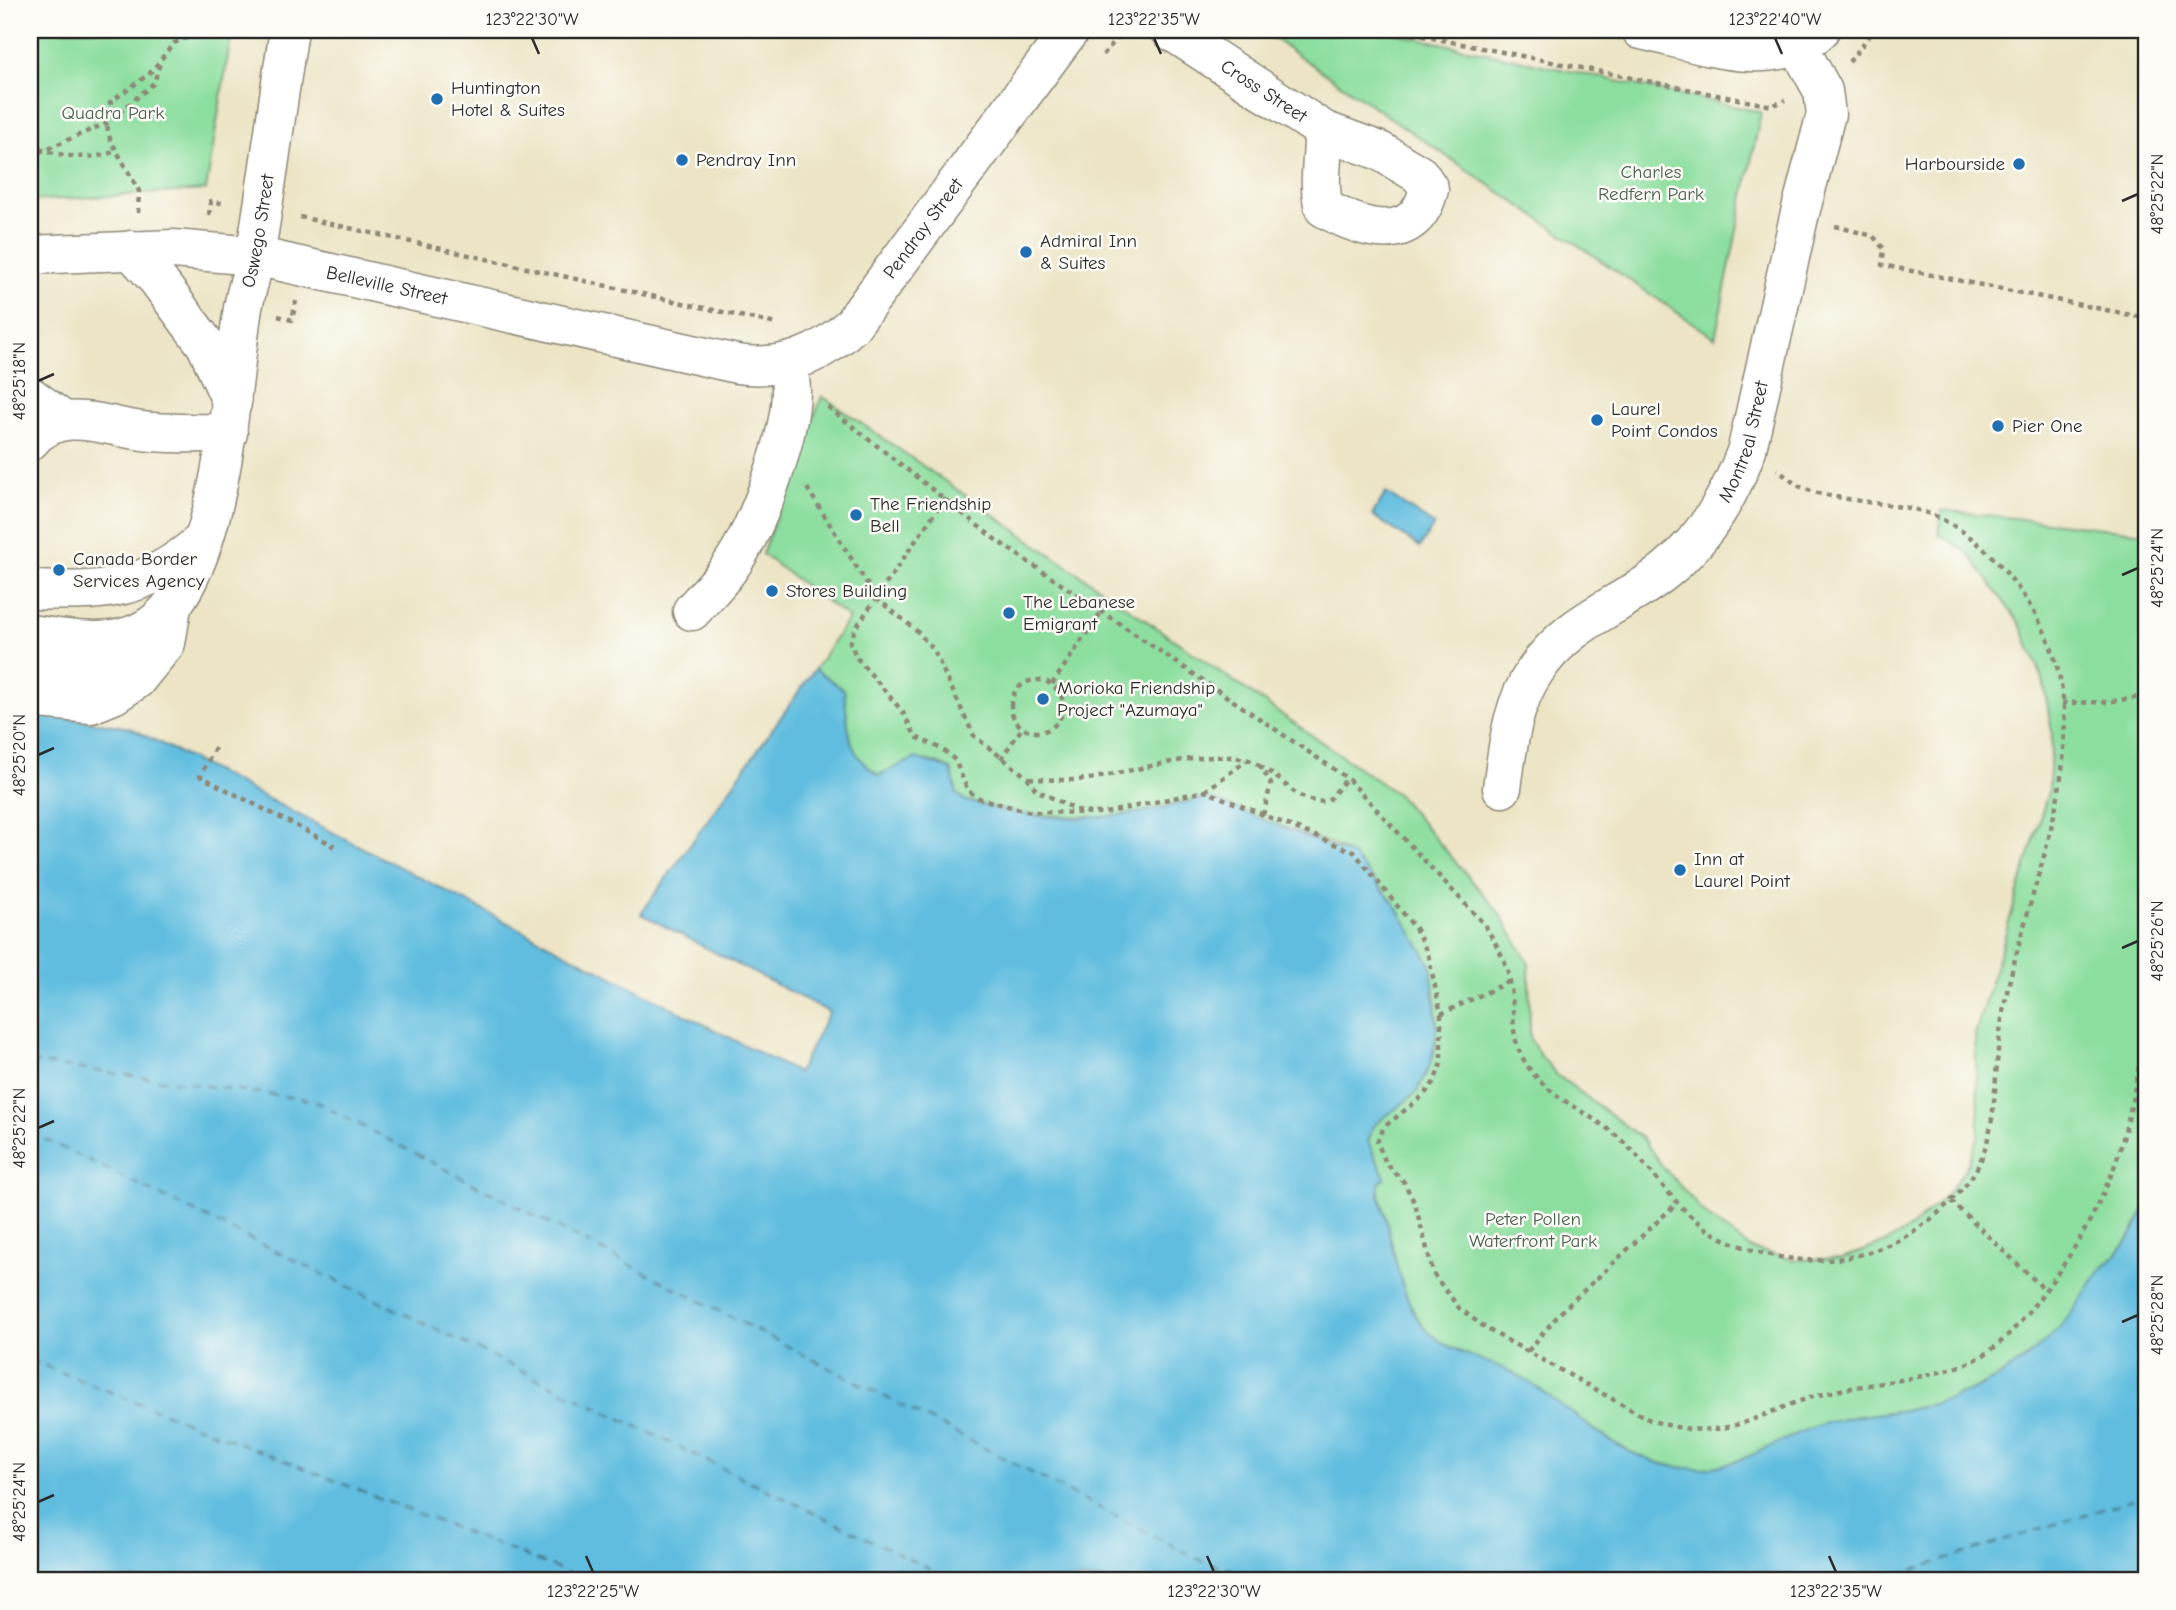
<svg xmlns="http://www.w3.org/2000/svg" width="2176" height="1610" font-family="'Comic Neue',sans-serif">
<rect width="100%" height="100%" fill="#fdfcf7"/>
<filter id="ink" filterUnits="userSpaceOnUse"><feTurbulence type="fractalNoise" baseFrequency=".0143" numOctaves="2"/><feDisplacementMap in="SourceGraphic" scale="14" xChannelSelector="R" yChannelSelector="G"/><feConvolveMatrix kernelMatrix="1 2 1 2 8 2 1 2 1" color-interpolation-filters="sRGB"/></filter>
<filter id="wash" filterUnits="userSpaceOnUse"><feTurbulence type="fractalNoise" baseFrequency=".00686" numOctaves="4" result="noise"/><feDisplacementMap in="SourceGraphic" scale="28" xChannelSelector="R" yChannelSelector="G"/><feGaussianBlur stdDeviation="1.57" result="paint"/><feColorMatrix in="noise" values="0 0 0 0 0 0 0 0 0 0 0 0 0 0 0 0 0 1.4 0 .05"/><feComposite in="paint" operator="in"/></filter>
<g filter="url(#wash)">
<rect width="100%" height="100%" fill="#ece4c5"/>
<!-- green -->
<path fill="#8cde9f" stroke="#5c8465" stroke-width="2" d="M 30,30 L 232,30 L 206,190 L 30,201 Z
M 1261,30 L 1379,30 L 1761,112 L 1715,338 Z
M 822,396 L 1398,795 L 1498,911 L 1529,963 L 1530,1039 L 1540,1055 L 1557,1075 L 1643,1139 L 1662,1166 L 1708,1217 L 1752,1249 L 1795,1260 L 1842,1258 L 1885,1243 L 1912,1227 L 1947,1194 L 1966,1168 L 1979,1135 L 1975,1035 L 2049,789 L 2052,732 L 2043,679 L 2020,624 L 1968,553 L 1939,534 L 1942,510 L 2146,533 L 2146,1207 C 2139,1221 2132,1236 2122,1248 C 2116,1257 2107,1263 2100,1271 C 2089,1284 2081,1301 2070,1315 C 2034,1360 1985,1390 1930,1405 C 1891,1415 1850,1413 1811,1428 C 1761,1448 1731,1478 1671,1466 C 1613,1455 1570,1407 1522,1378 C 1487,1357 1441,1355 1418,1319 C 1395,1283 1392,1234 1379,1193 L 1379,1183 L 1385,1177 L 1368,1142 L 1373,1126 L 1411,1097 L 1426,1074 L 1436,1048 L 1437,1028 L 1435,991 L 1395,904 L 1353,856 L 1331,844 L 1202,798 L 1117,818 L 1019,814 L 964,800 L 957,794 L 951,769 C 914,752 914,763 879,775 C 844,754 849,727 844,690 L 815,669 L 849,618 L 762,554 Z"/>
<!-- water -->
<path fill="#61bddf" stroke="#467485" stroke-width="2" d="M 1386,493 L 1434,525 L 1420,547 L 1372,515 Z
M 815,669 L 844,690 C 849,727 844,754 879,775 L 916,758 L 951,769 L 957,794 L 964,800 C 1047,826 1119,822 1202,798 L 1212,799 L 1353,856 L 1395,904 L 1431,965 L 1437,1028 L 1431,1063 L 1417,1092 L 1373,1126 L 1368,1142 L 1385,1177 L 1379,1183 L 1379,1194 C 1392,1234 1395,1283 1418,1319 C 1441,1355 1488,1357 1522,1378 C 1570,1407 1613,1455 1671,1466 C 1729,1477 1762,1447 1811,1428 C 1850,1413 1891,1415 1930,1405 C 1985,1390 2034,1360 2070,1315 C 2081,1301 2089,1284 2100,1271 C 2107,1263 2116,1257 2122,1248 C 2132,1236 2139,1221 2146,1207 L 2146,1580 L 30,1580 L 30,712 L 131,728 L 798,1073 L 829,1012 L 641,914 Z"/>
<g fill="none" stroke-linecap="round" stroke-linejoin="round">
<!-- ferry -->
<path stroke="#3e5e6a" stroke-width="2" stroke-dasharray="9 7" stroke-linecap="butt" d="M 30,1062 L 312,1100 L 1204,1562 L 1269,1580
M 30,1132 L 953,1580
M 30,1360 L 586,1580
M 1882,1580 L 2146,1495"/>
</g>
</g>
<g filter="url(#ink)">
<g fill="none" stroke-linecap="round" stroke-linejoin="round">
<!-- minor casing -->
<g stroke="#8c8878" stroke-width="41">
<g id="minor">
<path id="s1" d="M 1170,30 L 1323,130 L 1380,151 L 1420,175 L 1429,189 C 1415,247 1363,230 1324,208 C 1317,182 1324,157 1323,130"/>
<path d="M 1641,30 C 1694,41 1774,74 1820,30"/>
<path d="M 131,250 L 157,279 L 206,345 L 232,403"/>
<path id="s2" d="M 255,256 L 737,364 C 782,370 819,357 852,325 L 1070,30"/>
<path d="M 30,396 L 63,420"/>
<path d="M 30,441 C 62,402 110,430 152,432 C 177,434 203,433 228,433"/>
<path d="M 30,590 C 104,592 143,592 201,542"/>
<path d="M 692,611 C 703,598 717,585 727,571 C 756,533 791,437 791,389 C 791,381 788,371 786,363"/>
<path id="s3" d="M 30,634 C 73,640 121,651 157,621 C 223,567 230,388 243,308 C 246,291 252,274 255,256 C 268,181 277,105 289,30"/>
<path d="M 30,665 C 77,671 89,670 131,647"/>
<path d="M 30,698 L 91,704 L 113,695 L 136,680 L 166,643 L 172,607"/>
<path id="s4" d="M 1502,788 C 1508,747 1511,706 1535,671 C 1571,618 1619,608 1665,571 C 1705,539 1730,496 1747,449 L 1799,217 L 1826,114 L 1823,91 L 1797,44"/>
</g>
</g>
<!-- major casing -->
<g stroke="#8c8878" stroke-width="41">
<path id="major" d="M 30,255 L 173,249 L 255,256"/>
</g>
<!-- path -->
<path stroke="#8c8878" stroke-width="4.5" stroke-dasharray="5 5" stroke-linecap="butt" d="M 1392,30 L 1772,106 L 1785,100
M 1103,55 L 1124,30
M 1849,62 L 1874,30
M 30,145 C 57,156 88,162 116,151
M 30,156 L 107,123 L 154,83 L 161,60
M 138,213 L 139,191 L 110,139 L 103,108 L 150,73 L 174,43 L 205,30
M 209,215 L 211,201 L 226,204
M 300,217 L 776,324
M 1835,226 L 1873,236 L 1884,249 L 1882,265 L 2146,318
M 278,316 L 292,320 L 296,301
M 828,407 L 996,540 L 1347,778 L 1484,924 C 1495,942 1507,961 1510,982 C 1517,1018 1506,1039 1532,1072 C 1557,1103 1592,1113 1620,1139 C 1652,1167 1672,1205 1708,1230 C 1723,1240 1743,1247 1759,1252 C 1824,1271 1886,1257 1937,1214 C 1952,1200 1969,1184 1978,1166 C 1997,1127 1994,1083 1999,1041 C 2002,1015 2007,989 2014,963 C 2042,850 2102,720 2032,609 C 2005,565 1965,521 1913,509 C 1884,503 1828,499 1803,488 C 1794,484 1785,475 1777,470
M 807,488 L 876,598 L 915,629 L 933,649 L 974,736 L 1028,778 L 1036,790 L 1081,812
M 945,498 L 855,629 L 850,643 L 857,658 L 902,711 L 916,737 L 942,749 L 955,760 L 968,791 L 981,799 L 1031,812 L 1105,813 L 1205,791 L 1354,852 L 1415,928 L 1428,954 L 1441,1014 L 1441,1064 L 1434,1082 L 1424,1095 L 1384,1127 L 1377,1142 L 1386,1163 L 1404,1182 L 1415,1204 L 1434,1275 L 1459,1308 L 1487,1329 L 1650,1420 C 1729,1446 1752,1413 1823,1394 C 1870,1382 1922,1381 1968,1363 C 1994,1353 2018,1326 2035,1304 C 2063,1268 2088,1229 2106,1187 C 2128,1138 2136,1080 2146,1027
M1011 706a26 26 0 1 1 52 0a26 26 0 1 1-52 0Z
M 1052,684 L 1102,611
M 2062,703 L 2107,702 L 2146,696
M 215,748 L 200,776 L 333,845 L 330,849
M 1001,759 L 1022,728
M 1029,778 C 1049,780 1068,781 1088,779 C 1125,774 1232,740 1261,767
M 1205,791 L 1246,761
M 1263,815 L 1271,784 L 1261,767 C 1288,781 1296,805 1328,801 L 1347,778
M 1441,1014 L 1510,981
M 1951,1201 L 2045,1290
M 1528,1351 L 1560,1313 L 1676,1204"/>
<!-- minor -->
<use href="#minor" stroke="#fff" stroke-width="38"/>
<!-- major -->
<use href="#major" stroke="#fff" stroke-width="38"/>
</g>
</g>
<!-- ticks -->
<path fill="none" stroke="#2b2b2b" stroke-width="2.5" d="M 532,38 L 539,54M 1154,38 L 1161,54M 1775,38 L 1782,54M 2122,201 L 2138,194M 38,381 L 54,374M 2122,575 L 2138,568M 38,755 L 54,748M 2122,948 L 2138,941M 38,1128 L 54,1121M 2122,1322 L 2138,1315M 38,1502 L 54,1495M 586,1556 L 593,1572M 1207,1556 L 1214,1572M 1829,1556 L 1836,1572"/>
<!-- markers -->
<g fill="#1f6fb2" stroke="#fdfcf7" stroke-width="2.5">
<circle cx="437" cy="99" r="7"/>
<circle cx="682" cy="160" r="7"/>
<circle cx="2019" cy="164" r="7"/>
<circle cx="1026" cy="252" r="7"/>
<circle cx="1597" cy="420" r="7"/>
<circle cx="1998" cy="426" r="7"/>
<circle cx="856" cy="515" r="7"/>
<circle cx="59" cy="570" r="7"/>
<circle cx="772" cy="591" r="7"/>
<circle cx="1009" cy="613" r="7"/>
<circle cx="1043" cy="699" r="7"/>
<circle cx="1680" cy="870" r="7"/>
</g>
<g text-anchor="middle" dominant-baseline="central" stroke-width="5" stroke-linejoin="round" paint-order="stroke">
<!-- poi labels -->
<g font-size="19" fill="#2b2b2b" stroke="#fdfcf7" text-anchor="start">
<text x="451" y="88">Huntington<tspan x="451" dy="22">Hotel &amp; Suites</tspan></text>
<text x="696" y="160">Pendray Inn</text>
<text x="2005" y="164" text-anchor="end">Harbourside</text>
<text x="1040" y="241">Admiral Inn<tspan x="1040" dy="22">&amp; Suites</tspan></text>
<text x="1611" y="409">Laurel<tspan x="1611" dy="22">Point Condos</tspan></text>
<text x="2012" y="426">Pier One</text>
<text x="870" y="504">The Friendship<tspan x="870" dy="22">Bell</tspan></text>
<text x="73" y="559">Canada Border<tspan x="73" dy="22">Services Agency</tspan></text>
<text x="786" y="591">Stores Building</text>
<text x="1023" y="602">The Lebanese<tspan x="1023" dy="22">Emigrant</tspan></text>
<text x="1057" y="688">Morioka Friendship<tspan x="1057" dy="22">Project "Azumaya"</tspan></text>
<text x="1694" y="859">Inn at<tspan x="1694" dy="22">Laurel Point</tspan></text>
</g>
<!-- street labels -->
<g font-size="19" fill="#2b2b2b" stroke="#fdfcf7">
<text stroke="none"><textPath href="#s1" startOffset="112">Cross Street</textPath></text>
<text stroke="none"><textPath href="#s2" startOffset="740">Pendray Street</textPath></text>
<text stroke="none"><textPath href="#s3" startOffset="541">Oswego Street</textPath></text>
<text stroke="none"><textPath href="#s2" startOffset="135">Belleville Street</textPath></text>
<text stroke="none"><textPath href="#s4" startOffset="443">Montreal Street</textPath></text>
</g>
<!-- park labels -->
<g font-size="19" fill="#48614e" stroke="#fdfcf7">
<text x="113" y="113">Quadra Park</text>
<text x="1651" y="172">Charles<tspan x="1651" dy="22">Redfern Park</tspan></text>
<text x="1533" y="1219">Peter Pollen<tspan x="1533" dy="22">Waterfront Park</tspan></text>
</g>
</g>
<!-- margin -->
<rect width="2176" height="1610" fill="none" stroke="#fdfcf7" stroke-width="77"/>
<rect x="38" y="38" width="2100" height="1534" fill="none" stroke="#2b2b2b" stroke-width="2.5"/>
<g font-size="18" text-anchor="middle" fill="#2b2b2b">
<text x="532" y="25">123°22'30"W</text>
<text x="1154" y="25">123°22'35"W</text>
<text x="1775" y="25">123°22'40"W</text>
<text transform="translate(2157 194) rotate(-90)" y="6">48°25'22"N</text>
<text transform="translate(19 381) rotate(-90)" y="6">48°25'18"N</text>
<text transform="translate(2157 568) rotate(-90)" y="6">48°25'24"N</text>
<text transform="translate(19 755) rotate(-90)" y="6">48°25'20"N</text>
<text transform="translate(2157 941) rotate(-90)" y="6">48°25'26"N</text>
<text transform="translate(19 1128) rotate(-90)" y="6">48°25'22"N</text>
<text transform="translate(2157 1315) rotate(-90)" y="6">48°25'28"N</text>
<text transform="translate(19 1502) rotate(-90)" y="6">48°25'24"N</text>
<text x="593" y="1597">123°22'25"W</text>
<text x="1214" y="1597">123°22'30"W</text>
<text x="1836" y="1597">123°22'35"W</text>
</g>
</svg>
